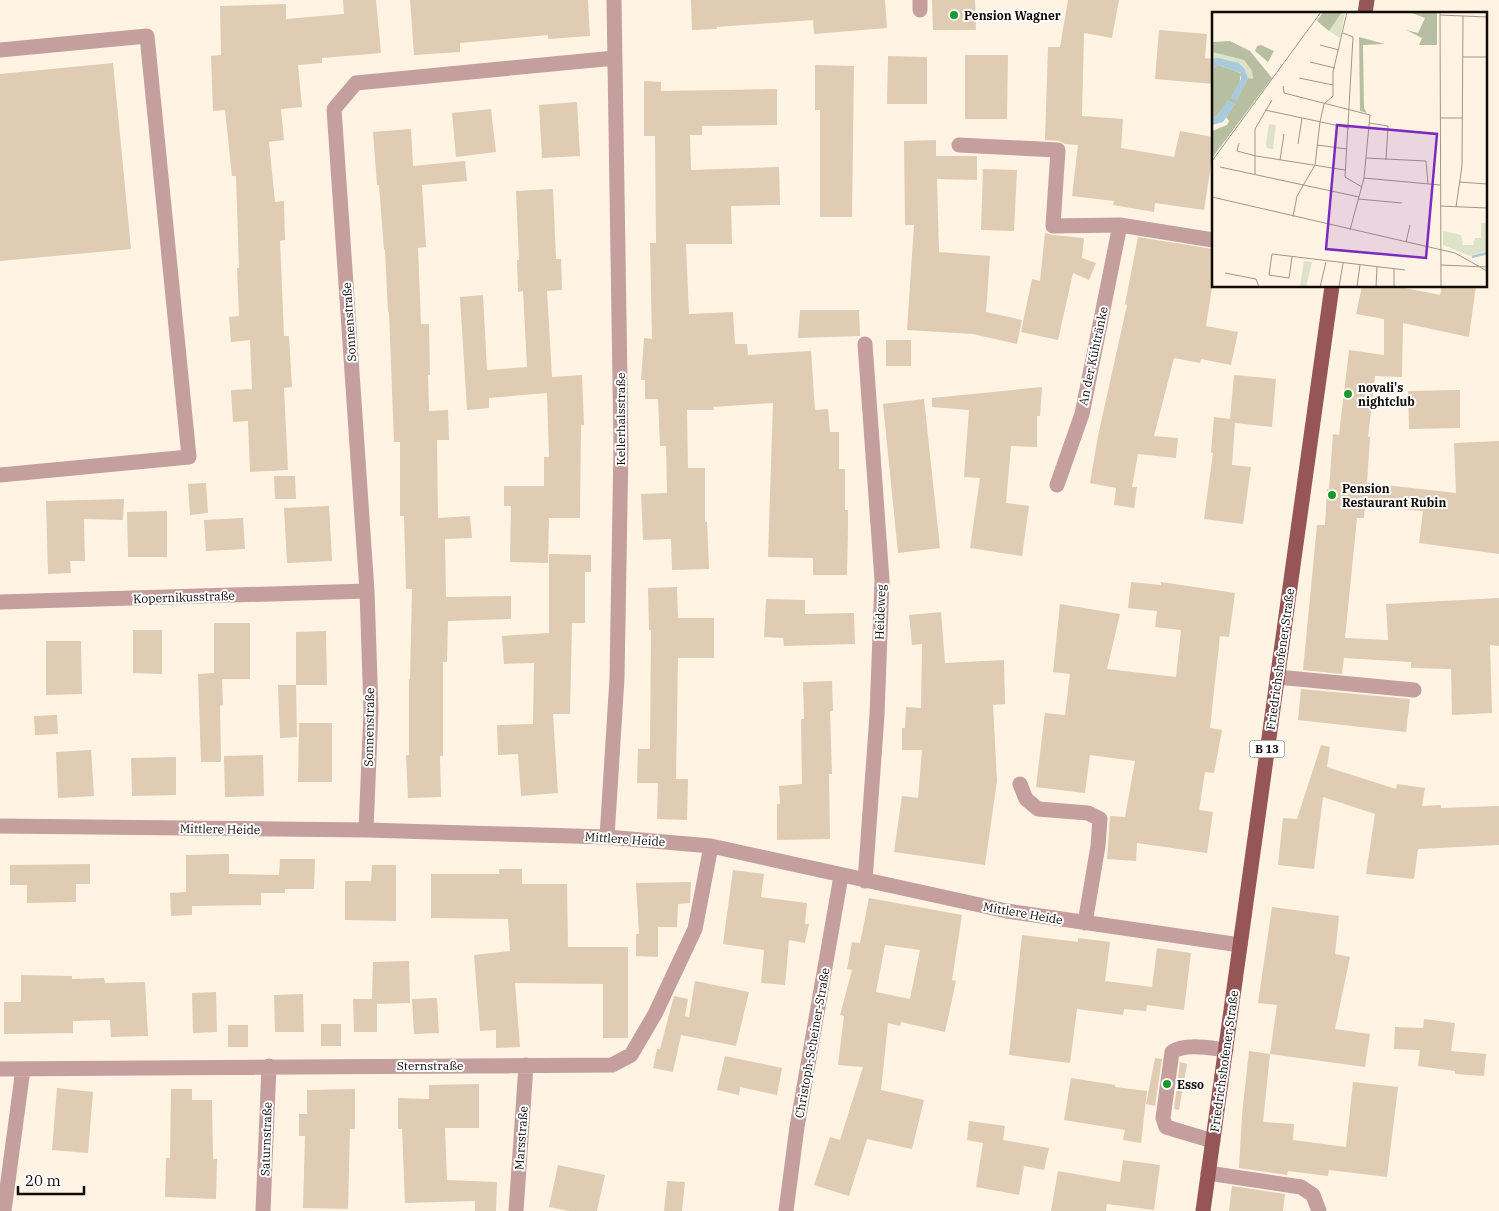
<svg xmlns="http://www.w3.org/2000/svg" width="1499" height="1211" font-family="'IBM Plex Serif',serif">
<rect width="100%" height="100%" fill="#fff3e4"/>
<!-- building -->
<path fill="#dfccb3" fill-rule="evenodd" d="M 343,0 L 376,0 L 381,53 L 322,58 L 322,63 L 298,65 L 302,107 L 281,109 L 284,140 L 269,142 L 275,202 L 284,201 L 285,240 L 280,241 L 284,336 L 289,336 L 292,387 L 284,388 L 288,470 L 250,472 L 248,421 L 233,422 L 231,390 L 252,389 L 250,340 L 231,342 L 229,317 L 239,316 L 237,268 L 239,268 L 236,176 L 232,176 L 225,110 L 213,111 L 211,56 L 221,55 L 220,6 L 286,4 L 286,19 L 344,14 Z
M 410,0 L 588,0 L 590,36 L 548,39 L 548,35 L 460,43 L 460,52 L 414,55 Z
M 691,0 L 885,0 L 887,28 L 814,34 L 813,20 L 717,27 L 717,29 L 692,30 Z
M 932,0 L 975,0 L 976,30 L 933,30 Z
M 1068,0 L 1119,0 L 1112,38 L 1084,33 L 1082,116 L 1123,119 L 1121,148 L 1174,157 L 1180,131 L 1213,137 L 1213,152 L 1204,210 L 1155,203 L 1154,212 L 1113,205 L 1114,201 L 1072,196 L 1078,145 L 1065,144 L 1059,141 L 1045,140 L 1048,47 L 1060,47 Z
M 1159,30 L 1207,34 L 1205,58 L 1213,59 L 1213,84 L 1155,79 Z
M 965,55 L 1008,55 L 1007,119 L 965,119 Z
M 888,56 L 927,57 L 927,104 L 887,104 Z
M 113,63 L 131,249 L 0,261 L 0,74 Z
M 815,65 L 854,66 L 852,217 L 820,217 L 820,110 L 815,110 Z
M 644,81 L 661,82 L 661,91 L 777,89 L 777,125 L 702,126 L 702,135 L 690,135 L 691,170 L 779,167 L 780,205 L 731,206 L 732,244 L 686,244 L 689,314 L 733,312 L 735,344 L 747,344 L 748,355 L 811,351 L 815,410 L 828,409 L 830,432 L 839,432 L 839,469 L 845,469 L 845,510 L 848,510 L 848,529 L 847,575 L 813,575 L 813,558 L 768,557 L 773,403 L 713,407 L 714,410 L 687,410 L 688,468 L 705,468 L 705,522 L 707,522 L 709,569 L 672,570 L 671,539 L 643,540 L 641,494 L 667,493 L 666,446 L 660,446 L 658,399 L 645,399 L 645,380 L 641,380 L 644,338 L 652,339 L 650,243 L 656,243 L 655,136 L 644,136 Z
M 577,102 L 580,156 L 542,158 L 539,105 Z
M 491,109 L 496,152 L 456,157 L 452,113 Z
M 411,129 L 413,166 L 465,161 L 467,181 L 422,185 L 426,247 L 418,248 L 421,324 L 429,324 L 430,375 L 428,375 L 429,411 L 448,410 L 449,440 L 437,440 L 438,518 L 470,516 L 472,538 L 445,539 L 446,597 L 511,596 L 511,619 L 448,621 L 447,662 L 443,662 L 443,756 L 440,756 L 441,797 L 408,798 L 406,755 L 409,755 L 409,679 L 410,679 L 412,589 L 406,589 L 404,516 L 400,516 L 400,442 L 394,442 L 389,312 L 388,312 L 385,250 L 384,250 L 379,185 L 377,185 L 373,132 Z
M 936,140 L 936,156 L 977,156 L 977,180 L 937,179 L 939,252 L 990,256 L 986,312 L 1022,320 L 1017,344 L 973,334 L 907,330 L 914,225 L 905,225 L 904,141 Z
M 983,169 L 1017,170 L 1014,231 L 981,230 Z
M 553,189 L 556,259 L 561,259 L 562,290 L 547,291 L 552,377 L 582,375 L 584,425 L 581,425 L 580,518 L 549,518 L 548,563 L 510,562 L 511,506 L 504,506 L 504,486 L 544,486 L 544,457 L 549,457 L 547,393 L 489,398 L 489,408 L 467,410 L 460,297 L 483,295 L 487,370 L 527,367 L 523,291 L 518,292 L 517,260 L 519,260 L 516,191 Z
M 1045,233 L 1053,235 L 1084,238 L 1082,258 L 1096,263 L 1089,280 L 1073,273 L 1058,340 L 1021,332 L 1032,279 L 1040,281 Z
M 1138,237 L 1213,249 L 1213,281 L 1206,326 L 1238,332 L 1231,365 L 1201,359 L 1200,363 L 1174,358 L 1154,436 L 1178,438 L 1176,458 L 1138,454 L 1132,487 L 1137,487 L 1134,508 L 1114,505 L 1116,488 L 1090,483 L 1098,436 L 1127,305 L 1125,304 Z
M 1362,286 L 1395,286 L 1440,295 L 1442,286 L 1476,286 L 1469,337 L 1403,323 L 1402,377 L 1375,376 L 1368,437 L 1370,437 L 1367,483 L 1456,493 L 1454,443 L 1499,441 L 1499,554 L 1419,543 L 1423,511 L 1365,505 L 1364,518 L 1357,518 L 1345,638 L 1388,640 L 1386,604 L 1499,598 L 1499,646 L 1490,645 L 1492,713 L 1452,715 L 1451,669 L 1411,668 L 1411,662 L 1344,658 L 1342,674 L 1303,670 L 1317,525 L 1325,525 L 1327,489 L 1329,489 L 1333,434 L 1339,435 L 1349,350 L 1384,355 L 1384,319 L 1356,314 Z
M 800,310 L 859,310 L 860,336 L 798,338 Z
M 886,340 L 911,340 L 911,366 L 886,366 Z
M 1234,375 L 1276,379 L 1272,427 L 1235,423 L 1232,465 L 1251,467 L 1243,524 L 1204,519 L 1213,453 L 1211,452 L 1214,417 L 1230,419 Z
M 1042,387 L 1040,416 L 1037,416 L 1037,447 L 1011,446 L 1006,503 L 1029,506 L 1022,556 L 970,548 L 980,478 L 964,477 L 969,410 L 932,407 L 932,398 Z
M 1460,390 L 1460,428 L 1409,429 L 1408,391 Z
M 924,399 L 940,548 L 898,553 L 883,404 Z
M 274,476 L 295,476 L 296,499 L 275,499 Z
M 206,483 L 208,513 L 190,515 L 188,484 Z
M 124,499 L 123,520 L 84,519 L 85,561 L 70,561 L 71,573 L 48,574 L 46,501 Z
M 329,506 L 332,561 L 287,563 L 284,508 Z
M 167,511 L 167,557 L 128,557 L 127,512 Z
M 243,518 L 245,549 L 206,551 L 204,520 Z
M 549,554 L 591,555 L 591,572 L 585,572 L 585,623 L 572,623 L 570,714 L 553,714 L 558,793 L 521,796 L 518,754 L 498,755 L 497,725 L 533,724 L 534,663 L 504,664 L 502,636 L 549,633 Z
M 1131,582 L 1161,585 L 1161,582 L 1235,593 L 1229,637 L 1220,636 L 1210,728 L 1222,730 L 1214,773 L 1205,772 L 1199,810 L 1213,812 L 1207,853 L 1137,843 L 1136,861 L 1107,859 L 1110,816 L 1125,817 L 1135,761 L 1090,755 L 1085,793 L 1036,787 L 1045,713 L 1065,715 L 1070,674 L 1053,672 L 1060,604 L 1120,614 L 1107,669 L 1176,677 L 1181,630 L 1155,627 L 1157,611 L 1128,608 Z
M 677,587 L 678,618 L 714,618 L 714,658 L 678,658 L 676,779 L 688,779 L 687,820 L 657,819 L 658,783 L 637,783 L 638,749 L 650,749 L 651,630 L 649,630 L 648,588 Z
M 766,599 L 805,600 L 805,614 L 854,613 L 855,644 L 784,646 L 783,638 L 764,637 Z
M 941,612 L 945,663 L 1004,660 L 1005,704 L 993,705 L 997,781 L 985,865 L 894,852 L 902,796 L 918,798 L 922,750 L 902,750 L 902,728 L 905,728 L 906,707 L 921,708 L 922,644 L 912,645 L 909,615 Z
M 214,623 L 250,623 L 250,679 L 222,679 L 223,705 L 220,706 L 221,762 L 201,762 L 198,674 L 214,673 Z
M 133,630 L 162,630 L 162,674 L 133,673 Z
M 326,631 L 327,685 L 296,685 L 296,632 Z
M 46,641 L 81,641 L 82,694 L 46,695 Z
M 832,681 L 833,711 L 830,711 L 832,774 L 829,774 L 830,839 L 777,840 L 777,804 L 780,804 L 779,786 L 802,784 L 801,719 L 804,719 L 803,682 Z
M 278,685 L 296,685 L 297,737 L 280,738 Z
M 1301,689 L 1410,699 L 1406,732 L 1298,720 Z
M 57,715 L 58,734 L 35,735 L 34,716 Z
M 299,723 L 332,723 L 332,782 L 298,782 Z
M 1321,745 L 1330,747 L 1327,767 L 1396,789 L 1397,784 L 1425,788 L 1422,806 L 1441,805 L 1441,808 L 1499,806 L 1499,845 L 1418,849 L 1414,879 L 1366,874 L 1375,814 L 1323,797 L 1314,869 L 1278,865 L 1283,818 L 1297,819 Z
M 91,750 L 94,796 L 58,798 L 56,752 Z
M 263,755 L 264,796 L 225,797 L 224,756 Z
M 176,757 L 176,795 L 132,796 L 131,758 Z
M 229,854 L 229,874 L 279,875 L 280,859 L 315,859 L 314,889 L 285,889 L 285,893 L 261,893 L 261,905 L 192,906 L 192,915 L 171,916 L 170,893 L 186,892 L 186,855 Z
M 90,864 L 90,884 L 76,884 L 76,902 L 27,903 L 27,885 L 10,885 L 10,865 Z
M 372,865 L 396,865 L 396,921 L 345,920 L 345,881 L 371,881 Z
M 499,869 L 522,869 L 522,884 L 567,884 L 568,947 L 628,947 L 628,1038 L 603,1038 L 603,984 L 515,983 L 520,1047 L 496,1048 L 496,1030 L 480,1031 L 474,955 L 510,951 L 508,919 L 431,918 L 431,874 L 499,874 Z
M 733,870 L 764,874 L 761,897 L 807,903 L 805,924 L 809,924 L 805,943 L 789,940 L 785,985 L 761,983 L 764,950 L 723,944 Z
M 691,882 L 690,903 L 678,904 L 677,927 L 658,927 L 658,957 L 636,956 L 636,934 L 639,934 L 636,883 Z
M 869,898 L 962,915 L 952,980 L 956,981 L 945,1032 L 901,1022 L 900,1026 L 888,1023 L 881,1090 L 924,1100 L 912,1149 L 867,1139 L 849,1196 L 814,1185 L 830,1137 L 840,1140 L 863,1067 L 838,1065 L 844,1016 L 840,1015 L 852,970 L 847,969 L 852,942 L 860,943 ZM 885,945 L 920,950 L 910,999 L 876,992 Z
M 1272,907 L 1339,916 L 1335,954 L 1350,957 L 1335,1029 L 1370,1034 L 1365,1067 L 1270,1054 L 1277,1005 L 1258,1003 Z
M 1022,935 L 1078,942 L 1078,938 L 1110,942 L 1105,981 L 1152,987 L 1157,948 L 1191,953 L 1184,1010 L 1147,1005 L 1146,1011 L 1124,1009 L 1123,1015 L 1077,1009 L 1070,1063 L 1009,1055 Z
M 409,961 L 410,1003 L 377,1004 L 377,1032 L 354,1032 L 353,999 L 372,999 L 373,962 Z
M 21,975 L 72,976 L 72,979 L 104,978 L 105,983 L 145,982 L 148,1036 L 111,1037 L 110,1020 L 73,1021 L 73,1033 L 4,1034 L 4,1002 L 21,1002 Z
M 695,981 L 749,992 L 736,1046 L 681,1035 L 673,1072 L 653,1068 L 657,1049 L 660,1049 L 674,996 L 688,999 L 685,1016 L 689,1017 Z
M 216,992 L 217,1032 L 193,1033 L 192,993 Z
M 303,994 L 304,1032 L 275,1032 L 274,995 Z
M 437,998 L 439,1033 L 414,1034 L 412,999 Z
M 1424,1019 L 1455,1023 L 1451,1051 L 1486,1054 L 1484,1076 L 1455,1074 L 1455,1071 L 1418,1066 L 1420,1050 L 1394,1049 L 1395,1027 L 1423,1028 Z
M 321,1024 L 341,1024 L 341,1046 L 321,1046 Z
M 228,1025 L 248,1025 L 248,1047 L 228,1047 Z
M 1249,1051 L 1270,1054 L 1263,1122 L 1294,1124 L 1293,1140 L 1346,1147 L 1353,1082 L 1398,1087 L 1387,1177 L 1329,1170 L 1328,1176 L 1288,1171 L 1287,1175 L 1239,1168 L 1242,1115 Z
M 725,1056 L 782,1068 L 777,1095 L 740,1087 L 739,1095 L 717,1090 Z
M 1155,1058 L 1162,1059 L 1155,1106 L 1146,1104 Z
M 1180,1062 L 1187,1064 L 1179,1110 L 1174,1109 Z
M 1071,1078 L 1115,1085 L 1115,1087 L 1147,1091 L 1141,1143 L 1123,1140 L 1125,1130 L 1064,1120 Z
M 479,1084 L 479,1128 L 445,1128 L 447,1180 L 497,1182 L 496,1211 L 475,1211 L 475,1201 L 405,1203 L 402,1129 L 398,1129 L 398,1098 L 429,1099 L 429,1085 Z
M 57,1088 L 93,1092 L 88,1153 L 52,1150 Z
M 171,1089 L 192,1089 L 192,1100 L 212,1100 L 213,1159 L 217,1159 L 216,1199 L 165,1197 L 166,1158 L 170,1158 Z
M 355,1089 L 355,1129 L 350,1129 L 348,1209 L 303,1208 L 305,1136 L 299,1136 L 299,1114 L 307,1114 L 307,1090 Z
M 969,1121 L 1005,1126 L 1003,1140 L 1049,1148 L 1044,1170 L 1024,1166 L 1019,1195 L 976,1187 L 983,1143 L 967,1140 Z
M 1123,1160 L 1160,1165 L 1154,1210 L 1107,1204 L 1106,1211 L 1051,1211 L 1058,1171 L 1120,1182 Z
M 558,1165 L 605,1175 L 597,1211 L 569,1211 L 549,1207 Z
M 667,1181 L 685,1182 L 682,1211 L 664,1211 Z
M 1232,1186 L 1285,1194 L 1283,1211 L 1229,1211 Z"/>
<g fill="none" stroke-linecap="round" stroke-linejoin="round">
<!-- minor -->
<path stroke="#c59e9e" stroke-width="15" d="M 920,0 L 920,10
M 0,50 L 147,36 L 189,457 L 0,475
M 959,145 L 1058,150 L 1053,226 L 1120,225 L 1213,240
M 1057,485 L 1082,414 L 1120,225
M 0,602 L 367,591
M 1277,677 L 1414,690
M 1020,784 L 1026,799 L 1038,809 L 1088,813 L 1100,819 L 1098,846 L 1085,923
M 0,826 L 366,830 L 607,837 L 711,846 L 1007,911 L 1240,945
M 366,830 L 371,710 L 367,591 L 334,109 L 356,83 L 615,58
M 607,837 L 617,678 L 621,446 L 614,0
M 865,881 L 877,715 L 882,580 L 865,344
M 0,1069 L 612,1065 L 631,1055 L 655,1014 L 695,929 L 711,846
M 1213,1141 L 1166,1127 L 1163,1118 L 1172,1052 C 1186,1043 1210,1048 1226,1050
M 1208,1173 L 1301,1187 L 1313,1195 L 1319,1211
M 4,1211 L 23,1069
M 263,1211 L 269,1066
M 516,1211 L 526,1065
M 786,1211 L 797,1127 L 841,876"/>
<!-- major -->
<path stroke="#965557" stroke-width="15" d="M 1365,14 L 1367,0
M 1203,1211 L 1332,286"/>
</g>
<!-- markers -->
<g fill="#1c982b" stroke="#fff" stroke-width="2">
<circle cx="954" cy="15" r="5"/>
<circle cx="1348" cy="394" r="5"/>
<circle cx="1332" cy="495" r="5"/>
<circle cx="1167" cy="1084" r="5"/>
</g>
<g text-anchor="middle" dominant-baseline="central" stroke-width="4" stroke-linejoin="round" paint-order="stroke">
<!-- shield labels -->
<rect fill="#fff" stroke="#58544f" stroke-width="1" x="1249.5" y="740.5" width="35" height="17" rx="4"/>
<g font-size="11" font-weight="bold" fill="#100a04">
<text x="1267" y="749">B 13</text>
</g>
<!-- poi labels -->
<g font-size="12" font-weight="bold" fill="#100a04" stroke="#fff" text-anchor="start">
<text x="964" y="15">Pension Wagner</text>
<text x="1358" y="387">novali's<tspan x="1358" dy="14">nightclub</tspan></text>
<text x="1342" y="488">Pension<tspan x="1342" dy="14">Restaurant Rubin</tspan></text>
<text x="1177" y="1084">Esso</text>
</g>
<!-- street labels -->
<g font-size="12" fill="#100a04" stroke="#fff">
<text transform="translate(349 322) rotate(-94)">Sonnenstraße</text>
<text transform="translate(1093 356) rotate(-78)">An der Kühtränke</text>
<text transform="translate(620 419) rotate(-90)">Kellerhalsstraße</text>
<text transform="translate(184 597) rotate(-2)">Kopernikusstraße</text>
<text transform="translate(880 612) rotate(-88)">Heideweg</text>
<text transform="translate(1280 659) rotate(-82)">Friedrichshofener Straße</text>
<text transform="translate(369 727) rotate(-89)">Sonnenstraße</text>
<text transform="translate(220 829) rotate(1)">Mittlere Heide</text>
<text transform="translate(625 839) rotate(4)">Mittlere Heide</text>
<text transform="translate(1023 913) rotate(10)">Mittlere Heide</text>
<text transform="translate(812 1043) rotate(-80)">Christoph-Scheiner-Straße</text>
<text transform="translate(1224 1061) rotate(-82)">Friedrichshofener Straße</text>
<text x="430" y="1065">Sternstraße</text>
<text transform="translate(521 1138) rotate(-86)">Marsstraße</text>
<text transform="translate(266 1139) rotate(-88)">Saturnstraße</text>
</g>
</g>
<!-- overview -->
<g transform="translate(1212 12)">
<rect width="275" height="275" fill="#fff3e4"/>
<path d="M 130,0 L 133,0 L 128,26 L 117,19 ZM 0,40 L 32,48 L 40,59 L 41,68 L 36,66 L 33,57 L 27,51 L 0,47 ZM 57,112 L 64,113 L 61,137 L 55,136 L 54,132 ZM 269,211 L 275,211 L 275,239 L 258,244 L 231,233 L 231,219 L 249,223 L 251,233 L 261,233 L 263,226 L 269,226 ZM 92,249 L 100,250 L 94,275 L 88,275 Z" fill="#dce3c6"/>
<path d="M 111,0 L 130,0 L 117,19 L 105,9 ZM 197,0 L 225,0 L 225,33 L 207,33 L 210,26 L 194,18 L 206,21 L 213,6 ZM 147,25 L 173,32 L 151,33 L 152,96 L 155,101 L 148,99 ZM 18,29 L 38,39 L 60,66 L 0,146 L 0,119 L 15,113 L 17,109 L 14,105 L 23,92 L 16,89 L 5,104 L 0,106 L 0,57 L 6,53 L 29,61 L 25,87 L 36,66 L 41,67 L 40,59 L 32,48 L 0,40 L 0,30 ZM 49,33 L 62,39 L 56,50 L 43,39 L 45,34 Z" fill="#b8bfa1"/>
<path d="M 6,46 L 27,51 L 33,57 L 36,66 L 25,88 L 18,86 L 29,67 L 29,61 L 6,53 L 0,57 L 0,47 ZM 16,88 L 23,92 L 11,110 L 0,113 L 0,106 L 5,104 Z" fill="#a8cada"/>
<path fill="none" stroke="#a8cada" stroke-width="2.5" d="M 260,245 L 275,241"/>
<path fill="none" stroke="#9f968a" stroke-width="1" d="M 228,0 L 229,275M 228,3 L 275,5M 131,21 L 141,25 L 133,165 L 150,175M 108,33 L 127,38M 251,45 L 275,45M 98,50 L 123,56M 87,66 L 121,73M 71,74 L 72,81 L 158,103 L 152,166 L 138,218M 53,98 L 137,116M 228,106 L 250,106M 157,111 L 176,114 L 174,148M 27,131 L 25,139 L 44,144 L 133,158M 86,132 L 90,106M 105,133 L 135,137M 154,146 L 214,149 L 216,172M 68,148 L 72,122M 0,149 L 109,0M 8,155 L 147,185M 43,162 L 43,117 L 60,88M 152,166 L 228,173M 247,170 L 275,172M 0,185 L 243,241 L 275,259M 146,187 L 190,191M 228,194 L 275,196M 244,195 L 250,154 L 251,4M 81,205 L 85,184 L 103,153 L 108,110 L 112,92 L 121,84 L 121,60 L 135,0M 194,230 L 198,213M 80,245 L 77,266 L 57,263 L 60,242 L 193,258M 229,253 L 275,255M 182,257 L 182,275M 13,261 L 44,267 L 47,275M 108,275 L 114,250M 127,275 L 131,251M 145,275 L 148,253M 164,275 L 165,255"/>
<path fill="#7b2cbf" fill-opacity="0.15" stroke="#7b2cbf" stroke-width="2.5" d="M 125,113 L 225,122 L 214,246 L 114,237 Z"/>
<rect width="275" height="275" fill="none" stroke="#100a04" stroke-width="2.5"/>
</g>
<!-- scale -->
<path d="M18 1186v8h66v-8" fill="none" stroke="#100a04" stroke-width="2.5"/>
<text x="25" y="1186" font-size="15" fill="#100a04" stroke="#ffffff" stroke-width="4" paint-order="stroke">20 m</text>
</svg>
